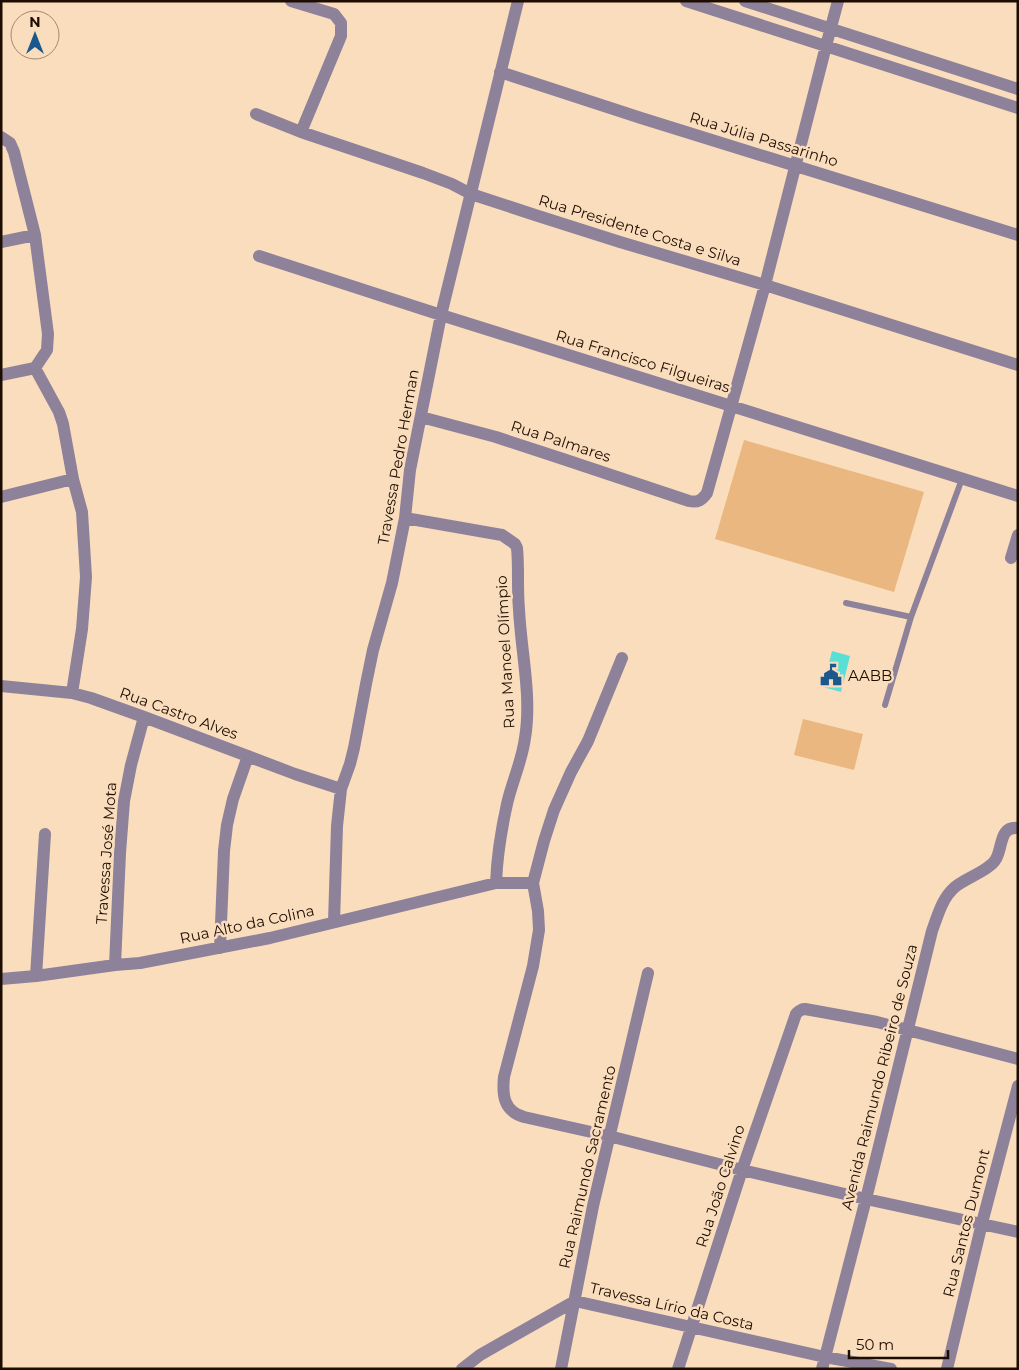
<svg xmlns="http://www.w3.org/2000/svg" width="1019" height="1370" font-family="Montserrat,sans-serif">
<rect width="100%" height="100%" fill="#faddbd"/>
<!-- green -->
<path fill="#e9b77f" d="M 744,440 L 924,492 L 894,592 L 715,539 Z
M 803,719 L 863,734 L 854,770 L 794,755 Z"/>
<!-- water -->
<path fill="#59dfd6" d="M 832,651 L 850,656 L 841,692 L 823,687 Z"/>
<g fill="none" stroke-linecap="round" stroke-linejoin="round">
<!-- lane -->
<path stroke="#8e819a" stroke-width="6" d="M 846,603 L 911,617
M 885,705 L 911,617 L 962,479"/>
<!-- street -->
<path stroke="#8e819a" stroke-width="12" d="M 291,1 L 334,14 L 341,23 L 341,36 L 301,132
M 686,1 L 1018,108
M 745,1 L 1018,89
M 500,72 L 641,118 L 1018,235
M 256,114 L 301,132 L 423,173 L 452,184 L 471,194 L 535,215 L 620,242 L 765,285 L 1018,365
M 1,137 L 10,143 L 14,152 L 35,235 L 48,334 L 47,350 L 35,368 L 59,412 L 63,424 L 73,479 L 82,512 L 86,577 L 82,629 L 72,693
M 1,242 L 35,235
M 259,256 L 441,315 L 1018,496
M 1,375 L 35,368
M 421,417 L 496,437 L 563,459 L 689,501 C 698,503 702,500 707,493 L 765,285 L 826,46 L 838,1
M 1,497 L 73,479
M 405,518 L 502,535 L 515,544 L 517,548 C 519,568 517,589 519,609 C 521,652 532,696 525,738 C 522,761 512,782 507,804 C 501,831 497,856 496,883
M 1011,558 L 1018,535
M 1,686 L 72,693 L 91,698 L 144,717 L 295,774 L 341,789
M 533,883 L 544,841 L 554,810 L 571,772 L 588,741 L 622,658
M 334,922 L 337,826 L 341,789 L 350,764 L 354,748 L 366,684 L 373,650 L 392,583 L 405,518 L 410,470 L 441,315 L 518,1
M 220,948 L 224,851 L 227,825 L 233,799 L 248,756
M 115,965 L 120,853 L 124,801 L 131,765 L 144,717
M 36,976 L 45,834
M 1,979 L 36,976 L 115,965 L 140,963 L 270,938 L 496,883 L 533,883 L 538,911 L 539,930 L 533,966 L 504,1077 C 502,1096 504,1111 524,1117 L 609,1136 L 742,1170 L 866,1199 L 1018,1232
M 462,1369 L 480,1355 L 575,1301 L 825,1357 L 891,1369
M 561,1369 L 593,1206 L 648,973
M 678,1369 L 742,1170 L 796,1014 C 799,1011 800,1009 805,1009 L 877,1022 L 1018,1059
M 822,1369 L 866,1199 L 932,931 C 938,915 942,898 955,887 C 966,878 990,870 996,859 C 1003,847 999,826 1018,828
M 947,1369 L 982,1223 L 1018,1086"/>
</g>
<!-- icons -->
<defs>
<g id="civic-bare" transform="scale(1.725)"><path d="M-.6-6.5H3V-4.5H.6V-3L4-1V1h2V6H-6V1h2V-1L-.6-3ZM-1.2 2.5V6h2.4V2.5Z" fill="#1a588e" stroke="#faddbd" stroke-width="2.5" paint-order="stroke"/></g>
</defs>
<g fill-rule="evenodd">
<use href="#civic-bare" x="831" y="675"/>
</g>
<g text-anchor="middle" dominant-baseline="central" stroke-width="5" stroke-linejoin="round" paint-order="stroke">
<!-- street labels -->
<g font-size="15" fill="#1d0d00" stroke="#faddbd">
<text transform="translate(764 139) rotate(17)">Rua Júlia Passarinho</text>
<text transform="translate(640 230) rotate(17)">Rua Presidente Costa e Silva</text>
<text transform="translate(643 361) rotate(17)">Rua Francisco Filgueiras</text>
<text transform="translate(561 441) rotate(18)">Rua Palmares</text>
<text transform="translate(398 457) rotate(-80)">Travessa Pedro Herman</text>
<text transform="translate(505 652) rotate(-93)">Rua Manoel Olímpio</text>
<text transform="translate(179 713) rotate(20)">Rua Castro Alves</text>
<text transform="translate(106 853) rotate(-86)">Travessa José Mota</text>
<text transform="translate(247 924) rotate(-12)">Rua Alto da Colina</text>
<text transform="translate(879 1077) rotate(-76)">Avenida Raimundo Ribeiro de Souza</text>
<text transform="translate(587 1167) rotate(-77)">Rua Raimundo Sacramento</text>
<text transform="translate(720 1186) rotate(-72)">Rua João Calvino</text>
<text transform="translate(966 1223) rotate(-76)">Rua Santos Dumont</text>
<text transform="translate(672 1306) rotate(13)">Travessa Lírio da Costa</text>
</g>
<!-- poi labels -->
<g font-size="15" fill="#1d0d00" stroke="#faddbd" text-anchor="start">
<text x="848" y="675">AABB</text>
</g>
</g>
<!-- border -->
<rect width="1019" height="1370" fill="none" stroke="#1d0d00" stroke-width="5"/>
<!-- north arrow -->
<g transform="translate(35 35)"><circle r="24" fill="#faddbd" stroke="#a28a71"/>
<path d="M0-4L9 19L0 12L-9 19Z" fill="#1a588e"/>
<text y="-8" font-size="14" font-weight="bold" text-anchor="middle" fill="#1d0d00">N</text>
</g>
<!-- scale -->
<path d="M849 1350v8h99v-8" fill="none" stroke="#1d0d00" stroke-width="2.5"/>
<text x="856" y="1350" font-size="15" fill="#1d0d00" stroke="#faddbd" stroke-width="4" paint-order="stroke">50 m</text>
</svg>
